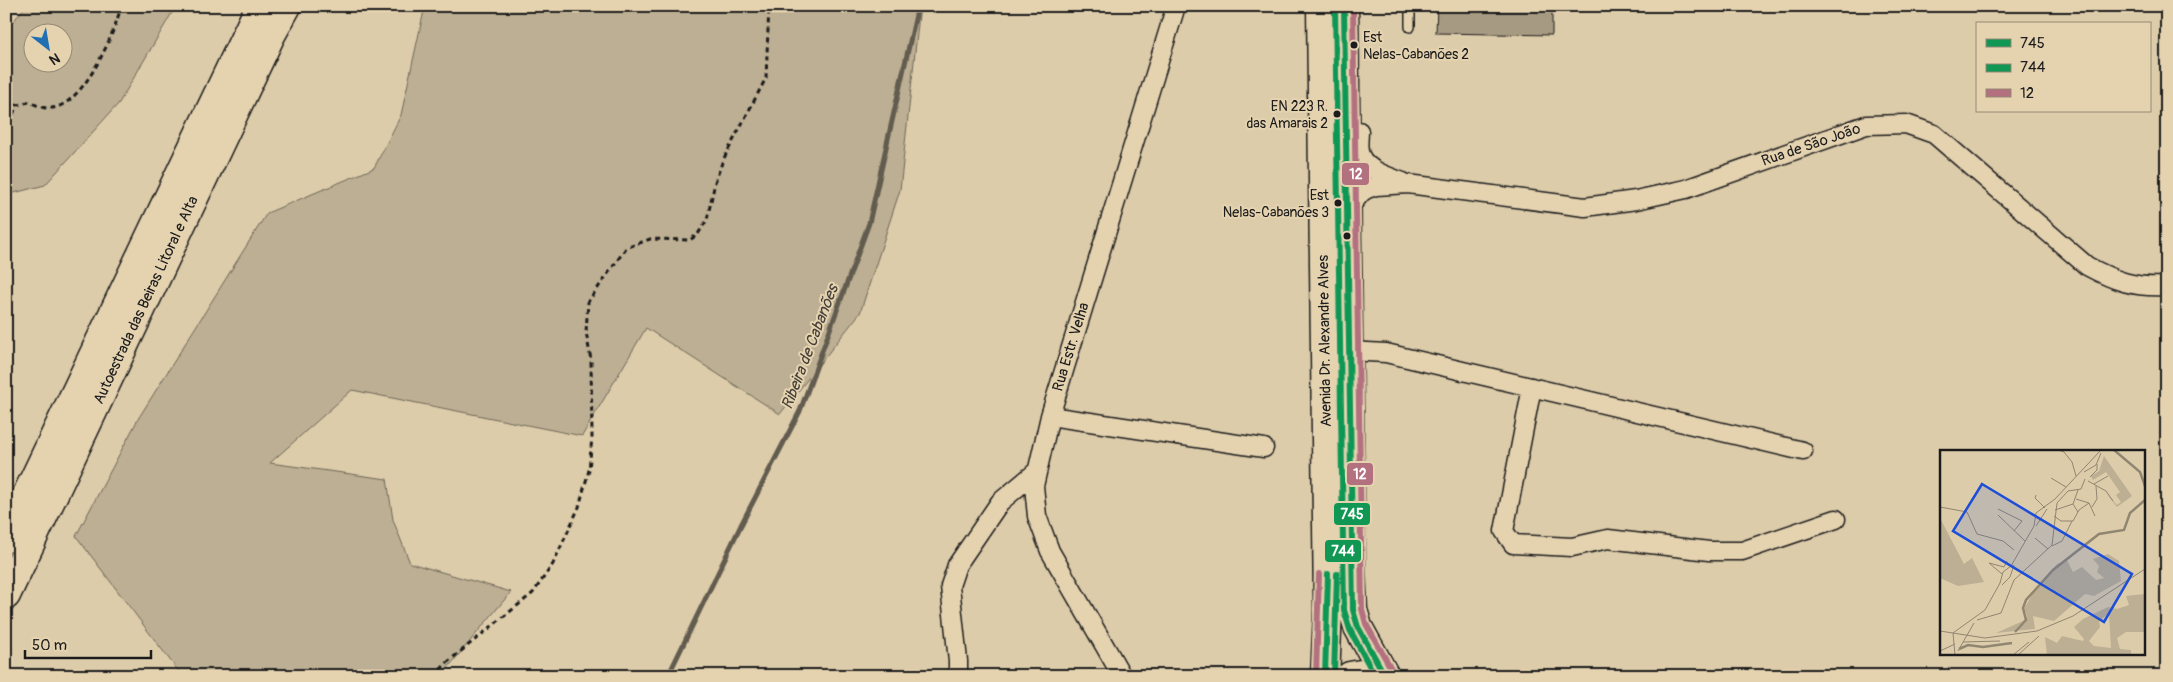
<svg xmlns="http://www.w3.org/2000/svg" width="2173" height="682" font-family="Pangolin,sans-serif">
<rect width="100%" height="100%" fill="#dca"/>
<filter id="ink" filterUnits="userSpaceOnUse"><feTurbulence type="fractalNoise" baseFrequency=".02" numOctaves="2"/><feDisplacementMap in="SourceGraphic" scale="10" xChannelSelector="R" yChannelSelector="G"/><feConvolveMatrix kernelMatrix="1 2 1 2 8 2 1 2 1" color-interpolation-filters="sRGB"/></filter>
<g filter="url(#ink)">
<!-- green -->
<path fill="#bdaf93" stroke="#6c6658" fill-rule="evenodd" d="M 26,6 L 176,6 L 119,103 L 45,185 L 6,195 L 6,132 L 11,137 L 6,98 L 6,30 ZM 32,32 L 62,32 L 62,62 L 32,62 Z
M 425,6 L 920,6 L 900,190 L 860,313 L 780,414 L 646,328 L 582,436 L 352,390 L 270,463 L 387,479 L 393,520 L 410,563 L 511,592 L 441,676 L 182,676 L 76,536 L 138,419 L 267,213 L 374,168 L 401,115 Z"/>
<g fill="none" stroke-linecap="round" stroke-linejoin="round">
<!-- stream -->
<path stroke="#625c50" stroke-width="5" d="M 668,676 L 741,525 L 800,411 L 869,223 L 918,6"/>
</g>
<!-- building -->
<path fill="#a79a82" stroke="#1c1c1c" d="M 1437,6 L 1552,6 L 1552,35 L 1436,33 Z"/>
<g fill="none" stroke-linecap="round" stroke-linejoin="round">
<!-- service casing -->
<g stroke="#1c1c1c" stroke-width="12">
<path id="service" d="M 1410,27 L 1410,6"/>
</g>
<!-- minor casing -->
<g stroke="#1c1c1c" stroke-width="21">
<path id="minor" d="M 1359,131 C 1359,138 1357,148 1360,155 C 1366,170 1389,177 1403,182
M 1347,210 L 1362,192 L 1367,189 L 1376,186 L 1408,184 L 1585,207 L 1636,200 L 1686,189 L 1866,125 L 1906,124 L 1934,134 L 2087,266 C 2115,281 2134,288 2167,286
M 1349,351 L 1386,353 L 1803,451
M 1532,387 L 1504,531 L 1513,544 L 1572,547 L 1608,539 L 1709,551 L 1742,551 L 1836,519
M 1050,416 L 1264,448
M 958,676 L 958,661 L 950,586 L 957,565 L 1000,502 L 1037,471
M 1122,676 L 1050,551 L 1037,516 L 1034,486 L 1050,416 L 1176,6"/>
</g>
<!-- primary casing -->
<g stroke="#1c1c1c" stroke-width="31">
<path id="primary" d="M 1321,6 L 1328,609 L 1325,676
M 1344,6 L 1351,566 L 1353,610 L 1358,627 L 1385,676
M 1350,676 L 1361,674 L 1376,676"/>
</g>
<!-- motorway casing -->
<g stroke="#1c1c1c" stroke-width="31">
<path id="motorway" d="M 6,538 L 260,6
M 6,595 L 271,35 L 287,6"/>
</g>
<!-- path -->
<path stroke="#1c1c1c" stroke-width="3" stroke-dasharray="5 4" stroke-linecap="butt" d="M 6,131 L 17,105 L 29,102 C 36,105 44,109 51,108 C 83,107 115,33 121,6
M 434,676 L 450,660 L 533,593 L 553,564 L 579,507 L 589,470 L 592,437 L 591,360 L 586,332 L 588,302 L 626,248 L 650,239 L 690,240 L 698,234 L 707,220 L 715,182 L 723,160 L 766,78 L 769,6"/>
<!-- service -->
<use href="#service" stroke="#e5d3b0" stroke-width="9"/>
<!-- minor -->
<use href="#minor" stroke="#e5d3b0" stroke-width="18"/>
<!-- primary -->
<use href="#primary" stroke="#e5d3b0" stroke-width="28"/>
<!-- motorway -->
<use href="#motorway" stroke="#e5d3b0" stroke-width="28"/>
<!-- bus-1 casing -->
<g stroke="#e5d3b0" stroke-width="10">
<path id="bus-1" d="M 1344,6 L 1353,610 L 1358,627 L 1385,676
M 1325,676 L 1328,574"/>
</g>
<!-- bus-2 casing -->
<g stroke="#e5d3b0" stroke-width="10">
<path id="bus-2" d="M 1335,6 L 1344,610 L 1350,630 L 1375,676
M 1334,676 L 1337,574"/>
</g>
<!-- bus-3 casing -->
<g stroke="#e5d3b0" stroke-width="10">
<path id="bus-3" d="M 1353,6 L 1362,609 L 1366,624 L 1393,672
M 1316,676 L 1319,574"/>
</g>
<!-- bus-1 -->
<use href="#bus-1" stroke="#119754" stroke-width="6"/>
<!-- bus-2 -->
<use href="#bus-2" stroke="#119754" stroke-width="6"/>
<!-- bus-3 -->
<use href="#bus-3" stroke="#b37180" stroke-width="6"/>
</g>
</g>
<!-- markers -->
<g fill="#1c1c1c" stroke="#e5d3b0" stroke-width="2">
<circle cx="1354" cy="45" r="4.5"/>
<circle cx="1337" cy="114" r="4.5"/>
<circle cx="1338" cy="203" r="4.5"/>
<circle cx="1347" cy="236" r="4.5"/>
</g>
<g text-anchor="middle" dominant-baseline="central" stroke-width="4" stroke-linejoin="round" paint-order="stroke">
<!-- bus labels -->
<g font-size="14" fill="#1c1c1c" stroke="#e5d3b0" text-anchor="end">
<text x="1363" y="37" text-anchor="start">Est<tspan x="1363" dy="17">Nelas-Cabanões 2</tspan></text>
<text x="1328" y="106">EN 223 R.<tspan x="1328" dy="17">das Amarais 2</tspan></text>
<text x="1329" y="195">Est<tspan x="1329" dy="17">Nelas-Cabanões 3</tspan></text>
</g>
<!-- street labels -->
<g font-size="15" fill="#1c1c1c" stroke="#e5d3b0">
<text transform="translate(1811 145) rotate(-19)">Rua de São João</text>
<text transform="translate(146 300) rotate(-65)">Autoestrada das Beiras Litoral e Alta</text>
<text transform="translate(1325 341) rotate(-91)">Avenida Dr. Alexandre Alves</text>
<text transform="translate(1071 347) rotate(-73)">Rua Estr. Velha</text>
</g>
<!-- water labels -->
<g font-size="16" font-style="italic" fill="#45413a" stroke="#e5d3b0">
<text transform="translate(810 347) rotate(-69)">Ribeira de Cabanões</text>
</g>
</g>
<!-- overview -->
<g transform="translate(1940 450)">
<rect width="205" height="205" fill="#dca"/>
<path d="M 164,6 L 192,46 L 177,57 L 165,42 L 177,55 L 181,52 L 176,45 L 180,42 L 166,22 L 153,30 L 155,34 L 151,26 L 159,21 ZM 0,68 L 24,114 L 32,108 L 44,132 L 18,136 L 0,128 ZM 168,104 L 179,111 L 181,131 L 154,146 L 145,144 L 114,171 L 93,166 L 95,179 L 56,183 L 83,171 L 87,166 L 84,159 L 93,143 L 117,114 L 127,110 L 133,122 L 142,117 L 156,130 L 164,128 L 157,122 L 159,116 L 153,109 ZM 205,144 L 204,182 L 186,182 L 177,188 L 180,199 L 191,200 L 191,205 L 107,205 L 105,187 L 117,193 L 122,186 L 143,191 L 144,189 L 134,177 L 143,169 L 168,157 L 177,159 L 189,155 L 186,146 ZM 169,163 L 171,198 L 154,196 L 149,191 L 160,177 L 159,171 Z" fill="#bdaf93" fill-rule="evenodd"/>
<path fill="none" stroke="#918672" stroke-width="2.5" d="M 174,0 L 200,22 L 205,36M 75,182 L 86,170 L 83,158 L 86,150 L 113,120 L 159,84 L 184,80 L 190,63 L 205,50M 19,199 L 28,195 L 43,197 L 72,193"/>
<path fill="none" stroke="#908671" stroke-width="1" d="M 118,0 L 124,2 L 132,12 L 136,26M 144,22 L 156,15 L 161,3M 150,27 L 157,20 L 157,14M 111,28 L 126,37M 148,31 L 166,41 L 173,51M 154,34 L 168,26M 138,40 L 133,54 L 138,62M 96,45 L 95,48 L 105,58M 136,49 L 149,53 L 155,66M 0,57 L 27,62 L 37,84 L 63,91 L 74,100M 152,57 L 157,49 L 156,36M 58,59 L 82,71 L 74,81M 115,60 L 133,54M 58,65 L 85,91M 114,66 L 121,71 L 133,71 L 139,60 L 149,53M 96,76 L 107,59M 95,88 L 108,99M 112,96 L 122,91 L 132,71M 49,113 L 64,117 L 67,111M 49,113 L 62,124M 62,135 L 70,127 L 74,115M 37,170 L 61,163 L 74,130 L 112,95 L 117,53 L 128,41 L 141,39 L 145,29M 0,181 L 45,188 L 97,181 L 133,166 L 205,119M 23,192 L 60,191M 0,201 L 15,194M 18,201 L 34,173M 15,205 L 13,183 L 45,160 L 60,133 L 63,122 L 71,116 L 94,76 L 96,63 L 115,49 L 161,0M 73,205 L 89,192M 78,205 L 99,186"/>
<path fill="#1d4ed8" fill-opacity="0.15" stroke="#1d4ed8" stroke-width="2.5" d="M 42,34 L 192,124 L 164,172 L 13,81 Z"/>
<rect width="205" height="205" fill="none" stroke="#1c1c1c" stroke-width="2.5"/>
</g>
<g stroke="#e5d3b0" stroke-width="2">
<rect x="1341" y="162" width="29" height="24" rx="5" fill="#b37180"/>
<rect x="1346" y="462" width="28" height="24" rx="5" fill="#b37180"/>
<rect x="1333" y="502" width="38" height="24" rx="5" fill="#119754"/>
<rect x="1324" y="539" width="38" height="24" rx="5" fill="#119754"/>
</g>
<g font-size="14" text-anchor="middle" font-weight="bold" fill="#fff">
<text x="1356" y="179">12</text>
<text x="1360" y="479">12</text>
<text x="1352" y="519">745</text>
<text x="1343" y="556">744</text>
</g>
<!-- margin -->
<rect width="2173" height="682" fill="none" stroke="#e5d3b0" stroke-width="25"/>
<rect x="12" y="12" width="2148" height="657" fill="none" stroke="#1c1c1c" stroke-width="2" filter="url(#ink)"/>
<!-- legend -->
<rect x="1976" y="22" width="175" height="90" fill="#e5d3b0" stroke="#958a75"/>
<rect x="1986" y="39" width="25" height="8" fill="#119754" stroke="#958a75"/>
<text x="2020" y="48" font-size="15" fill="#1c1c1c">745</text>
<rect x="1986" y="64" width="25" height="8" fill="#119754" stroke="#958a75"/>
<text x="2020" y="72" font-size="15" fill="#1c1c1c">744</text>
<rect x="1986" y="89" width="25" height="8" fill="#b37180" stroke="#958a75"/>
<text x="2020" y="98" font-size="15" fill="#1c1c1c">12</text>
<!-- north arrow -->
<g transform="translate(48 48) rotate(149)"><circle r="24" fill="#e5d3b0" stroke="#958a75"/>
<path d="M0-4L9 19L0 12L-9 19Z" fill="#1f6fb2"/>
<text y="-8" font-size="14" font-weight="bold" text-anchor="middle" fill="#1c1c1c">N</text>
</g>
<!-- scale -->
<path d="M25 650v8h126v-8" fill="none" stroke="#1c1c1c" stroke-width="2.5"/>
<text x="32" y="650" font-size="15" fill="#1c1c1c" stroke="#e5d3b0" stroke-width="4" paint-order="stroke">50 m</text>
</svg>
